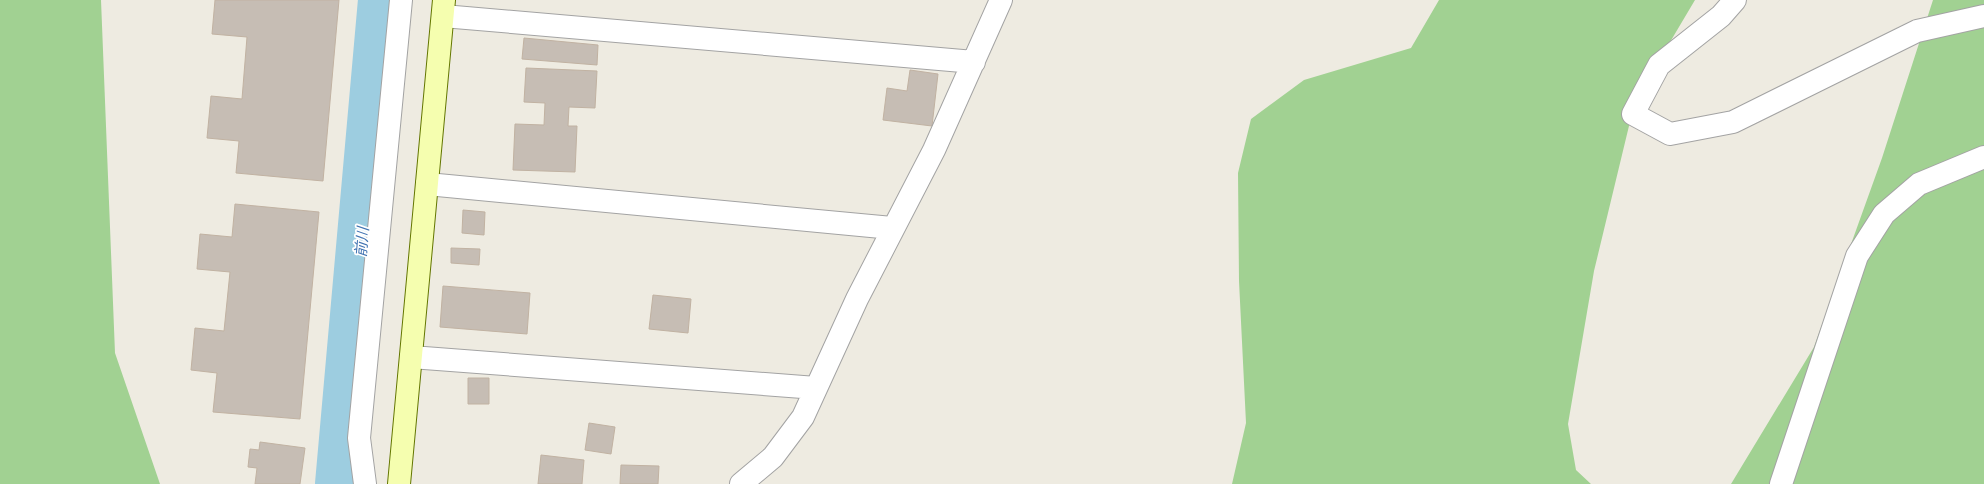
<svg xmlns="http://www.w3.org/2000/svg" width="1984" height="484" font-family="Raleway,'Noto Sans JP',sans-serif">
<rect width="100%" height="100%" fill="#eeebe1"/>
<!-- forest -->
<path fill="#a1d192" d="M 0,0 L 101,0 L 115,353 L 160,484 L 0,484 Z
M 1439,0 L 1695,0 L 1635,101 L 1594,271 L 1568,424 L 1576,470 L 1591,484 L 1232,484 L 1246,423 L 1239,281 L 1238,173 L 1251,119 L 1304,80 L 1411,48 Z
M 1933,0 L 1984,0 L 1984,484 L 1731,484 L 1814,347 L 1882,158 Z"/>
<g fill="none" stroke-linecap="round" stroke-linejoin="round">
<!-- river -->
<path stroke="#9dcde0" stroke-width="50" d="M 340,484 L 383,0"/>
</g>
<!-- building -->
<path fill="#c6bdb4" stroke="#c1b2a2" d="M 215,0 L 339,0 L 323,181 L 236,173 L 239,141 L 207,138 L 211,96 L 242,99 L 247,37 L 212,34 Z
M 524,38 L 598,45 L 597,65 L 522,59 Z
M 526,68 L 597,71 L 595,108 L 569,107 L 568,126 L 577,126 L 575,172 L 513,170 L 515,124 L 544,125 L 545,103 L 524,102 Z
M 910,70 L 938,74 L 932,126 L 883,120 L 887,88 L 907,91 Z
M 235,204 L 319,212 L 300,419 L 213,412 L 217,373 L 191,370 L 195,328 L 224,331 L 230,272 L 197,269 L 200,234 L 232,237 Z
M 463,210 L 485,212 L 484,235 L 462,233 Z
M 451,248 L 480,249 L 479,265 L 451,263 Z
M 443,286 L 530,293 L 527,334 L 440,327 Z
M 653,295 L 691,299 L 688,333 L 649,329 Z
M 468,378 L 489,378 L 489,404 L 468,404 Z
M 589,423 L 615,427 L 611,454 L 585,450 Z
M 260,442 L 305,448 L 300,484 L 255,484 L 257,468 L 248,467 L 250,449 L 259,450 Z
M 541,455 L 584,460 L 582,484 L 538,484 Z
M 621,465 L 659,466 L 658,484 L 620,484 Z"/>
<g fill="none" stroke-linecap="round" stroke-linejoin="round">
<!-- street casing -->
<g stroke="#a3a3a3" stroke-width="24">
<path id="street" d="M 1735,0 L 1721,16 L 1659,65 L 1633,114 L 1670,134 L 1733,122 L 1917,31 L 1984,16
M 443,16 L 974,62
M 427,184 L 892,228
M 411,357 L 816,388
M 365,484 L 359,438 L 401,0
M 741,484 L 773,457 L 803,417 L 857,299 L 934,150 L 1001,0
M 1781,484 L 1857,256 L 1884,214 L 1919,184 L 1984,157"/>
</g>
<!-- secondary casing -->
<g stroke="#637600" stroke-width="24">
<path id="secondary" d="M 399,484 L 444,0"/>
</g>
<!-- street -->
<use href="#street" stroke="#fff" stroke-width="22"/>
<!-- secondary -->
<use href="#secondary" stroke="#f5feaf" stroke-width="22"/>
</g>
<g text-anchor="middle" dominant-baseline="central" stroke-width="3.5" stroke-linejoin="round" paint-order="stroke">
<!-- water labels -->
<g font-size="15" font-style="italic" fill="#4274b2" stroke="#fff">
<text transform="translate(362 242) rotate(-85)">前川</text>
</g>
</g>
</svg>
